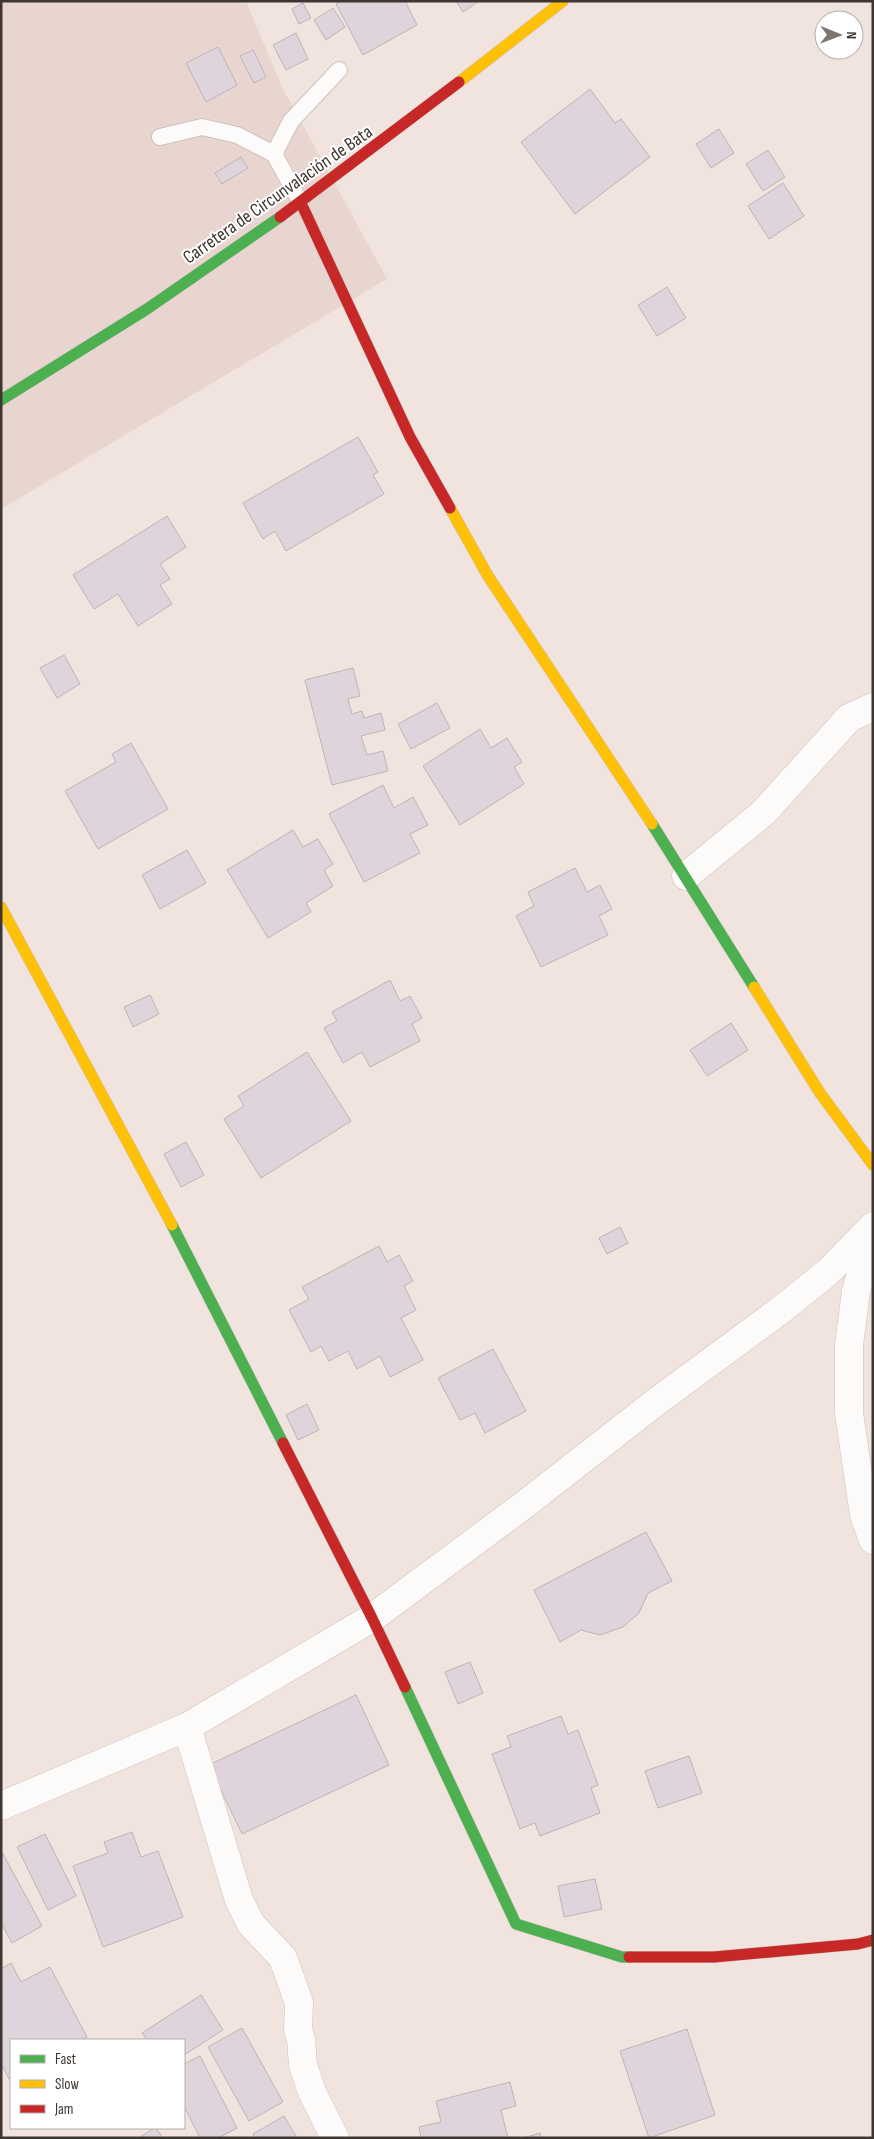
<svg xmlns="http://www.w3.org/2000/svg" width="874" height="2139" font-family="'Sofia Sans Condensed',sans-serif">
<rect width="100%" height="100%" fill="#f1e4df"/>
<!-- commercial -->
<path fill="#e9d5d0" d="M 1,1 L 246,1 L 282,87 L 387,279 L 1,509 Z"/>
<!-- building -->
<path fill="#e0d4dc" stroke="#bcb5b5" d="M 342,1 L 405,1 L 417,25 L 363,55 L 336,4 Z
M 456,1 L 479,1 L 463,12 Z
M 303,3 L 311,18 L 299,24 L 292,9 Z
M 333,8 L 345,27 L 326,40 L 314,20 Z
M 296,33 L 308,59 L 286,70 L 273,45 Z
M 218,47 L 237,85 L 206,102 L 186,63 Z
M 253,50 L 266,77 L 254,83 L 240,56 Z
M 590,89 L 615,123 L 621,119 L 650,157 L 575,214 L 521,142 Z
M 719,129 L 734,153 L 711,168 L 696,144 Z
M 768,150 L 785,177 L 763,191 L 746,164 Z
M 241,157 L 248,168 L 222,184 L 215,173 Z
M 783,183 L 804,216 L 769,239 L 748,206 Z
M 667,287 L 686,318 L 657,336 L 638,305 Z
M 358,437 L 378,472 L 373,475 L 384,494 L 286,551 L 275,531 L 263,539 L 243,503 Z
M 167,516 L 186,547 L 160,564 L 170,579 L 160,585 L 172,604 L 138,626 L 118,594 L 94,609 L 73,575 Z
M 64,655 L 80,684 L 57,698 L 40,668 Z
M 353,668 L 360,696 L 348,699 L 352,714 L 362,711 L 364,718 L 381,713 L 385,730 L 361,736 L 367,755 L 383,751 L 388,771 L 332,785 L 305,680 Z
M 437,703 L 450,728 L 411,749 L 398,724 Z
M 480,729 L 491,748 L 507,738 L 522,762 L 514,767 L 524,784 L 460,825 L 423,766 Z
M 131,743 L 168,809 L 98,849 L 65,791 L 116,762 L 112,754 Z
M 383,785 L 394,808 L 413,797 L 428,825 L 410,834 L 420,853 L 364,882 L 329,814 Z
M 293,830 L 303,847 L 318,839 L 333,864 L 324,870 L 333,886 L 306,903 L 311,912 L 268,938 L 227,870 Z
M 187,850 L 206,883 L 160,909 L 142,875 Z
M 575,868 L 587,892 L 600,885 L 612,909 L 599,916 L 608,935 L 541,967 L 516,916 L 534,906 L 528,892 Z
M 390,980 L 400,1001 L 410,996 L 422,1018 L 412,1024 L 420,1041 L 370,1067 L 362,1052 L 343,1063 L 324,1028 L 337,1021 L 332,1012 Z
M 150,995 L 159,1014 L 133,1027 L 124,1007 Z
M 731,1023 L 748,1050 L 707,1076 L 690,1050 Z
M 307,1052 L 351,1121 L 261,1178 L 224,1119 L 244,1106 L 238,1096 Z
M 186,1142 L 204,1175 L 181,1187 L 164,1154 Z
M 620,1227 L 628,1243 L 607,1254 L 599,1238 Z
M 379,1246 L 387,1262 L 399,1255 L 413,1281 L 404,1286 L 416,1310 L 401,1318 L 423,1360 L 390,1377 L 380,1356 L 357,1369 L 348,1351 L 329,1361 L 321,1346 L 311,1352 L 289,1310 L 309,1299 L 302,1287 Z
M 493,1349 L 526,1411 L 485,1433 L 475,1413 L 460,1420 L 438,1378 Z
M 307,1404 L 319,1430 L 298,1440 L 286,1415 Z
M 646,1532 L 672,1581 L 648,1593 L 639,1613 L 623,1627 L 600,1635 L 581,1630 L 560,1642 L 534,1590 Z
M 470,1662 L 483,1693 L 458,1704 L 445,1672 Z
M 356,1695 L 389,1765 L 242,1834 L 209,1765 Z
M 561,1716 L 568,1734 L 578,1730 L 598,1785 L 591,1788 L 600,1813 L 540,1836 L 535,1823 L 520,1829 L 492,1754 L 511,1747 L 507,1736 Z
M 689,1756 L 702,1793 L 658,1808 L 645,1771 Z
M 132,1832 L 141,1857 L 158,1851 L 183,1917 L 103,1947 L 73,1866 L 108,1853 L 104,1842 Z
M 45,1834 L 76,1896 L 48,1910 L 17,1847 Z
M 2,1852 L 42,1926 L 12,1943 L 1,1923 Z
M 595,1879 L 602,1909 L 564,1917 L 558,1886 Z
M 11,1963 L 21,1982 L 50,1967 L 87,2037 L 81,2040 L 11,2040 L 11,2078 L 9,2079 L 1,2063 L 1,1969 Z
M 201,1995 L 223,2030 L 184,2055 L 184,2040 L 147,2040 L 142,2033 Z
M 242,2028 L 283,2102 L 249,2121 L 208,2047 Z
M 687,2029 L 715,2115 L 649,2138 L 620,2051 Z
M 200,2056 L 237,2128 L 218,2138 L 200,2138 L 184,2106 L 184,2064 Z
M 510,2082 L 516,2106 L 501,2110 L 508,2138 L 421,2138 L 419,2127 L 441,2122 L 436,2101 Z
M 284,2116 L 297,2138 L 255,2138 L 253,2134 Z
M 154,2128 L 156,2128 L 163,2138 L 139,2138 Z
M 540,2133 L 541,2138 L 523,2138 Z"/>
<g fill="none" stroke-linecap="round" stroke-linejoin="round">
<!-- lane casing -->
<g stroke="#cbc1bd" stroke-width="18">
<path id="lane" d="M 160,137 L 202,127 L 237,135 L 274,154 L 301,203
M 274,154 L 291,121 L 339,70"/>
</g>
<!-- street casing -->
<g stroke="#cbc1bd" stroke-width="29">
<path id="street" d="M 686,876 L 763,813 L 849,718 L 873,707
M 873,1234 L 856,1291 L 849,1345 L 849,1413 L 864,1515 L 873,1540
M 187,1727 L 239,1900 L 251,1924 L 283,1958 L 299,2003 L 298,2030 L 301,2039 L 303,2065 L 312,2092 L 335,2138
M 1,1806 L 187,1727 L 372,1618 L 524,1505 L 656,1402 L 782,1309 L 828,1272 L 873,1226"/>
</g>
<!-- fast casing -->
<g stroke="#cbc1bd" stroke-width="12">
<path id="fast" d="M 1,400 L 147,309 L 280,217
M 652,824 L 754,987
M 172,1225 L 283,1443
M 405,1687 L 516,1924 L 622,1957 L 629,1957"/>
</g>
<!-- slow casing -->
<g stroke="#cbc1bd" stroke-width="12">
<path id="slow" d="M 459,82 L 563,1
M 450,508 L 488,576 L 652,824
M 1,907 L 172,1225
M 754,987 L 820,1093 L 873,1165"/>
</g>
<!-- jam casing -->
<g stroke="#cbc1bd" stroke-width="12">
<path id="jam" d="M 301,203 L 410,437 L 450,508
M 280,217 L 459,82
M 283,1443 L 372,1618 L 405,1687
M 629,1957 L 714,1957 L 858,1944 L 873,1940"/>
</g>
<!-- lane -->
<use href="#lane" stroke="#fdfbfa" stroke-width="16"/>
<!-- street -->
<use href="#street" stroke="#fdfbfa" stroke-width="28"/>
<!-- fast -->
<use href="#fast" stroke="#4caf50" stroke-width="11"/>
<!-- slow -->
<use href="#slow" stroke="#ffc107" stroke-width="11"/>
<!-- jam -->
<use href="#jam" stroke="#c62828" stroke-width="11"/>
</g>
<g text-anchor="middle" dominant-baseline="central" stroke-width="4" stroke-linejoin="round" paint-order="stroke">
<!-- street labels -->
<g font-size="19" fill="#3f3632" stroke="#fff">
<text transform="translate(278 195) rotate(-35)">Carretera de Circunvalación de Bata</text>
</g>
</g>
<!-- border -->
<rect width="874" height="2139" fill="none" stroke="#3f3632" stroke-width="5"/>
<!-- legend -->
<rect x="10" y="2039" width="175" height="90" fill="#ffffff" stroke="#b2afad"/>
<rect x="20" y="2055" width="25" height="8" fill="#4caf50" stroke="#b2afad"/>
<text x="55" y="2064" font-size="15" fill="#3f3632">Fast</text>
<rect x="20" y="2080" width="25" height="8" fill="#ffc107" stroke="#b2afad"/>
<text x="55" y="2089" font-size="15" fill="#3f3632">Slow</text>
<rect x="20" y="2105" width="25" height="8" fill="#c62828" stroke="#b2afad"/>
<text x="55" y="2114" font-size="15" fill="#3f3632">Jam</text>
<!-- north arrow -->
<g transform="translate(839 35) rotate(91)"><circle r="24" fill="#ffffff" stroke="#b2afad"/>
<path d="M0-4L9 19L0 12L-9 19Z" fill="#7d736f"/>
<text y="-8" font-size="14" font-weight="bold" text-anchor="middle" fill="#3f3632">N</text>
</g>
</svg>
